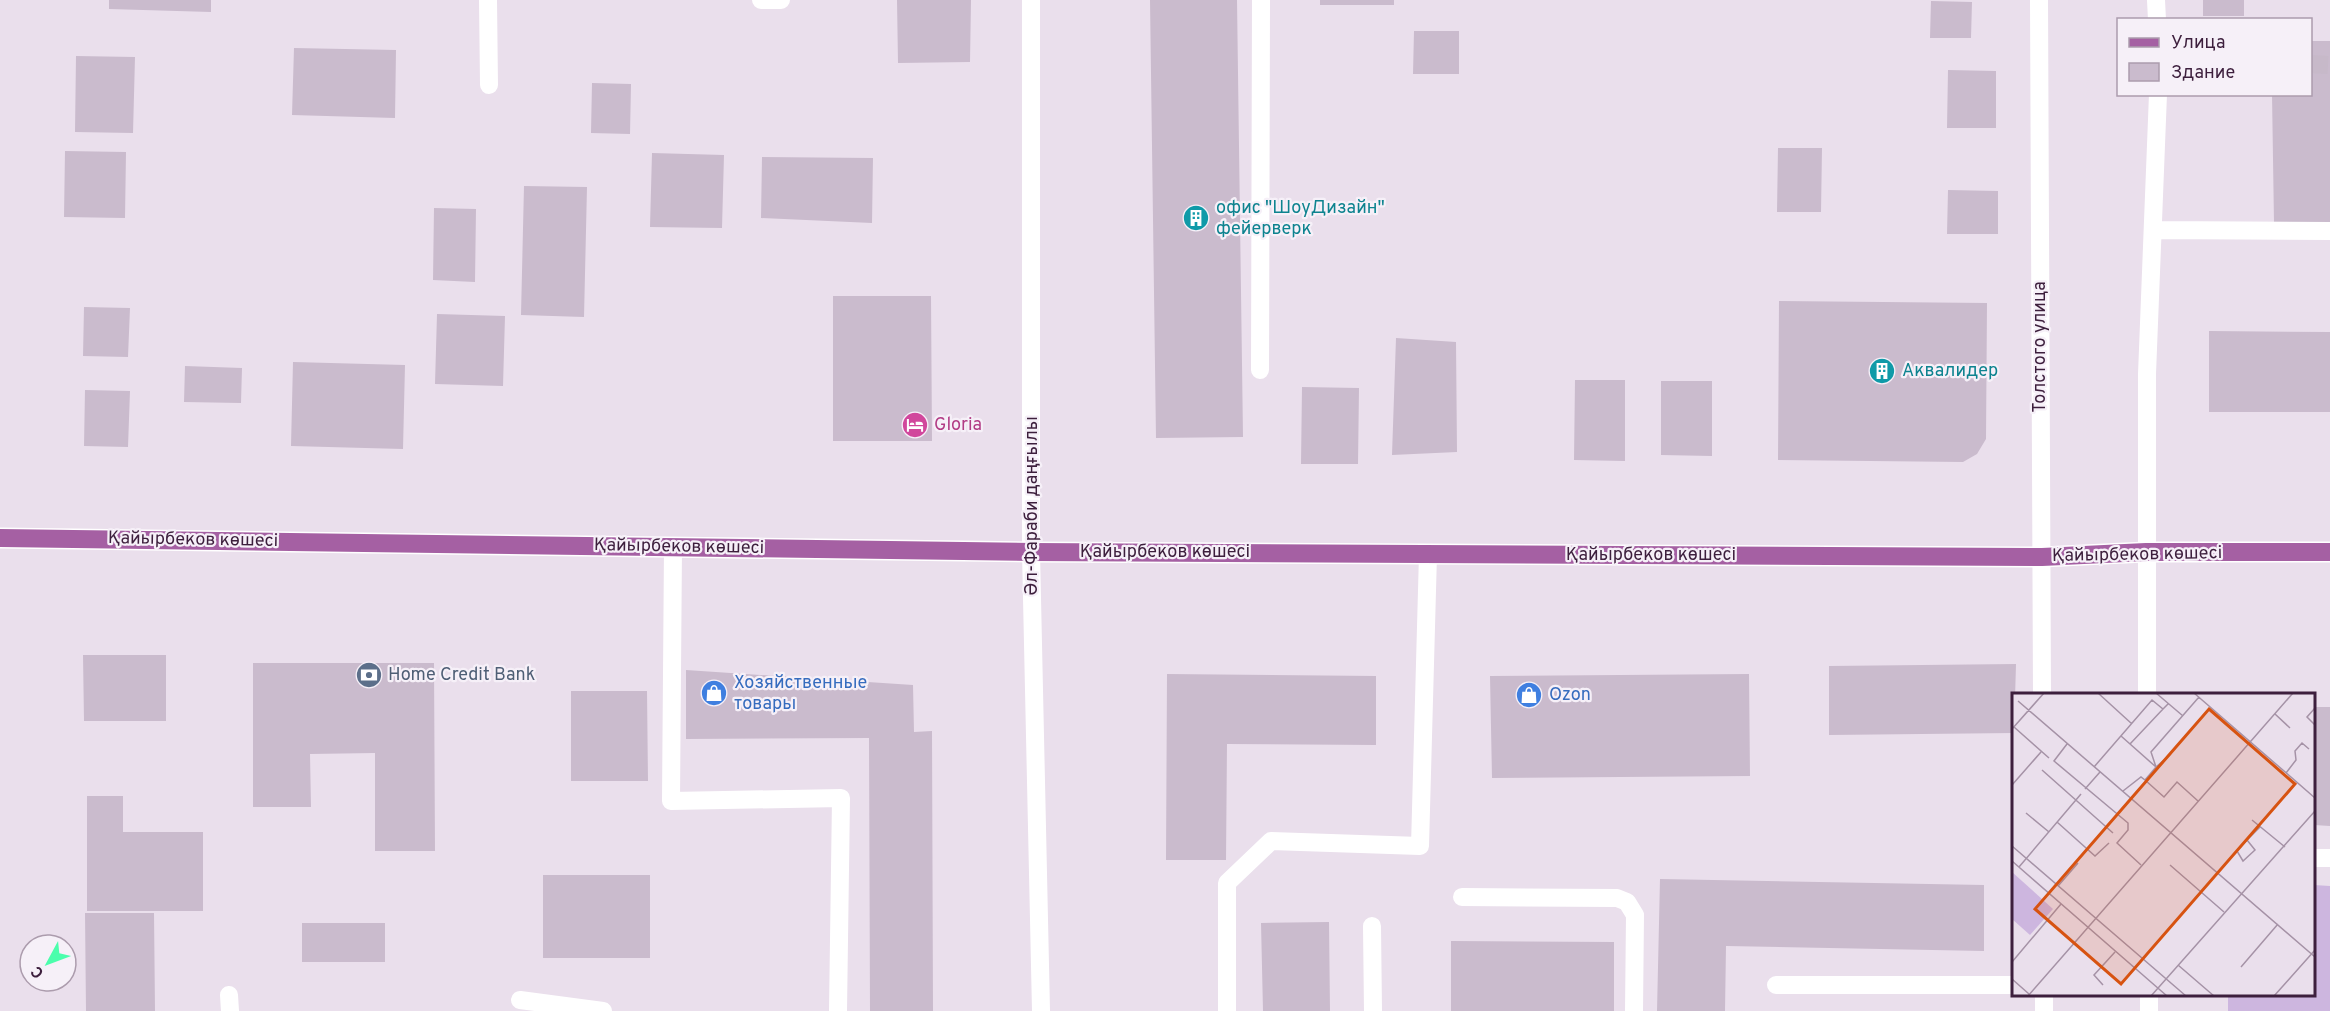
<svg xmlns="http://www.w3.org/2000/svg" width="2330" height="1011" font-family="Overpass,sans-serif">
<rect width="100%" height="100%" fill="#eadfec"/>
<!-- green -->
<path fill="#cdb6df" d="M 2314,885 L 2330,886 L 2330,1011 L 2228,1011 L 2228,995 L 2314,994 Z"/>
<!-- building -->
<path fill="#cabbcd" d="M 109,0 L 211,0 L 211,12 L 109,9 Z
M 897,0 L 971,0 L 970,62 L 898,63 Z
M 1150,0 L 1237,0 L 1243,437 L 1156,438 Z
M 1320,0 L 1394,0 L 1394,5 L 1320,5 Z
M 2203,0 L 2244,0 L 2244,16 L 2203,16 Z
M 1931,1 L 1972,2 L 1971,38 L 1930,38 Z
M 1414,31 L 1459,31 L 1459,74 L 1413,74 Z
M 2310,41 L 2330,41 L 2330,222 L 2274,223 L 2272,94 L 2310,94 Z
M 294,48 L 396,50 L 395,118 L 292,115 Z
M 76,56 L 135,57 L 133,133 L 75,132 Z
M 1948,70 L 1996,71 L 1996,128 L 1947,128 Z
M 592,83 L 631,84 L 630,134 L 591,133 Z
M 1778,148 L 1822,148 L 1821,212 L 1777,212 Z
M 65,151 L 126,152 L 125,218 L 64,217 Z
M 652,153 L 724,155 L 722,228 L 650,227 Z
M 762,157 L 873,158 L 872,223 L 761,218 Z
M 524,186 L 587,187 L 584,317 L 521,315 Z
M 1948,190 L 1998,191 L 1998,234 L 1947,234 Z
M 434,208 L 476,209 L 475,282 L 433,280 Z
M 833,296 L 931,296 L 932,441 L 833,441 Z
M 1779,301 L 1987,303 L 1986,439 L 1977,454 L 1963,462 L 1778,460 Z
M 84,307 L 130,308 L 128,357 L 83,356 Z
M 437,314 L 505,316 L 503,386 L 435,384 Z
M 2209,331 L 2330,332 L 2330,412 L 2209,412 Z
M 1396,338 L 1456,342 L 1457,452 L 1392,455 Z
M 293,362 L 405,365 L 403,449 L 291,446 Z
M 185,366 L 242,368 L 241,403 L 184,402 Z
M 1575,380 L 1625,380 L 1625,461 L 1574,460 Z
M 1661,381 L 1712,381 L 1712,456 L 1661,455 Z
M 1302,387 L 1359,388 L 1358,464 L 1301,464 Z
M 85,390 L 130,391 L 128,447 L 84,446 Z
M 83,655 L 166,655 L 166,721 L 84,721 Z
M 253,663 L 434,663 L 435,851 L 375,851 L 375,753 L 310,754 L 311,807 L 253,807 Z
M 2016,664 L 2014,733 L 1829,735 L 1829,666 Z
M 686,670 L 913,685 L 914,732 L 932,731 L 933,1011 L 870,1011 L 869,738 L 686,739 Z
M 1167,674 L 1376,676 L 1376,745 L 1227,744 L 1226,860 L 1166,860 Z
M 1749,674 L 1750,776 L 1492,778 L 1490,676 Z
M 571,691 L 647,691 L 648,781 L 571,781 Z
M 2314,707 L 2330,707 L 2330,826 L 2314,825 Z
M 87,796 L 123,796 L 123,832 L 203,832 L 203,911 L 87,911 Z
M 543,875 L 650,875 L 650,958 L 543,958 Z
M 1660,879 L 1984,885 L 1984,951 L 1726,946 L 1725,1011 L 1657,1011 Z
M 85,913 L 154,913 L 155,1011 L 86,1011 Z
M 1329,922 L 1330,1011 L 1263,1011 L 1261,923 Z
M 302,923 L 385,923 L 385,962 L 302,962 Z
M 1451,941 L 1614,942 L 1614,1011 L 1451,1011 Z"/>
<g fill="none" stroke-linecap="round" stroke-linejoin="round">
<!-- minor-tunnel -->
<path stroke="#c7b9c9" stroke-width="18" stroke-dasharray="18 9" stroke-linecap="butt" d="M 2310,64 L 2330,65"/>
<!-- major casing -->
<g stroke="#fff" stroke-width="21">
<path id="major" d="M 0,538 L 1031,552 L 2042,557 L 2146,552 L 2330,552"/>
</g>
<!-- minor -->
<path stroke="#fff" stroke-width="18" d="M 488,0 L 489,85
M 761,0 L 781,0
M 1031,0 L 1031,552 L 1041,1011
M 2039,0 L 2042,694
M 2156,0 L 2157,20
M 2154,230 L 2330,231
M 1260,370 L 1261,0
M 673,547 L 671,801 L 841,798 L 838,1011
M 2147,694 L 2147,374 L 2158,94
M 2314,858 L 2330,858
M 1462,897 L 1617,898 L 1627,902 L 1635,915 L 1634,1011
M 1372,926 L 1373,1011
M 1776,985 L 2014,985
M 2044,994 L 2044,1011
M 229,995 L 230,1011
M 520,1000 L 603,1011
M 1227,1011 L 1227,883 L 1271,841 L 1420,846 L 1428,554
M 2149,1011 L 2149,994"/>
<!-- major -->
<use href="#major" stroke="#a560a3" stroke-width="18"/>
</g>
<!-- icons -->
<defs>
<g id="building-disc" transform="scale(1.35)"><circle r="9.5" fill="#0f9aa8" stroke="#f6f0f8"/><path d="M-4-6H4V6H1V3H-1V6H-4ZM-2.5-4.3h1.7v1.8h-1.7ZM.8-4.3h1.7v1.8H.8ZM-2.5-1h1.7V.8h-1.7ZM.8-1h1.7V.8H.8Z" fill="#fff"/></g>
<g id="hotel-disc" transform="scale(1.35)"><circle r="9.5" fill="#d1479c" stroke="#f6f0f8"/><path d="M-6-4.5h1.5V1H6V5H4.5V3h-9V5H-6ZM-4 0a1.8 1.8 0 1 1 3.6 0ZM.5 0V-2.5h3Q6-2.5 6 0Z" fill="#fff"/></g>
<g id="bank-disc" transform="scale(1.35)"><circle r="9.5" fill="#5c6f8a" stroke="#f6f0f8"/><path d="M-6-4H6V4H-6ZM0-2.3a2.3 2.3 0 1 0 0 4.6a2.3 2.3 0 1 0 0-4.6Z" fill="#fff"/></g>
<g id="shop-disc" transform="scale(1.35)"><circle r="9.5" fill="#3f7fe0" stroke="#f6f0f8"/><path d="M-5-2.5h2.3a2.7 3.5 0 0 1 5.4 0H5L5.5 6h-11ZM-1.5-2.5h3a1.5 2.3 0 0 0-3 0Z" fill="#fff"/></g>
</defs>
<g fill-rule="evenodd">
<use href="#building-disc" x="1196" y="218"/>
<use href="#building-disc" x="1882" y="371"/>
<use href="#hotel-disc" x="915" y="425"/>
<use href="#bank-disc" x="369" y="675"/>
<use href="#shop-disc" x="714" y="693"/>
<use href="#shop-disc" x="1529" y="695"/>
</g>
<g text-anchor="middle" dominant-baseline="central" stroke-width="4.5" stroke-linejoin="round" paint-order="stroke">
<!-- culture labels -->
<g font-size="18" fill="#0d838f" stroke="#f6f0f8" text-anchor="start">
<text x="1216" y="208">офис "ШоуДизайн"<tspan x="1216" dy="21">фейерверк</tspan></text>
<text x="1902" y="371">Аквалидер</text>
</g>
<!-- street labels -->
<g font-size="18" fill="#3d1f3d" stroke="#f6f0f8">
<text transform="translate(2040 347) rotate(-90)">Толстого улица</text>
<text transform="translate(1032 506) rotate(-90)">Әл-Фараби даңғылы</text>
<text transform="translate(193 540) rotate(1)">Қайырбеков көшесі</text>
<text transform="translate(679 547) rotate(1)">Қайырбеков көшесі</text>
<text x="1165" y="552">Қайырбеков көшесі</text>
<text x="1651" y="555">Қайырбеков көшесі</text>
<text transform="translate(2137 555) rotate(-1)">Қайырбеков көшесі</text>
</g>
<!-- hotel labels -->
<g font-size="18" fill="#b23c85" stroke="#f6f0f8" text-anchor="start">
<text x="934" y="425">Gloria</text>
</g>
<!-- service labels -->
<g font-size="18" fill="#4e5e75" stroke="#f6f0f8" text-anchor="start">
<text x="388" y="675">Home Credit Bank</text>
</g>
<!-- shop labels -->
<g font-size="18" fill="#366cbe" stroke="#f6f0f8" text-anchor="start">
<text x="734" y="683">Хозяйственные<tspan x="734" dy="21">товары</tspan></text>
<text x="1549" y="695">Ozon</text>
</g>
</g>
<!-- overview -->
<g transform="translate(2012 693)">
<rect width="303" height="303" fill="#eadfec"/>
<path d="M 0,179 L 41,216 L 18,242 L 0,226 Z" fill="#cdb6df"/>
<path fill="none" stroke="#a592a6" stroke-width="1.5" d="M 86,0 L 120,31M 144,0 L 171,23M 182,0 L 303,105M 6,8 L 303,264M 303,15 L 295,24 L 303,32M 263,21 L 278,35M 2,34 L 37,65M 0,36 L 32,0M 109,43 L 144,74 L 133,87 L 129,84 L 111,98M 55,51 L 42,68 L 116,130 L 116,137 L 105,150 L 129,172M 118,51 L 151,16M 159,61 L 144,74 L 139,59 L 187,4M 82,74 L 140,7 L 151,16 L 156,11M 30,77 L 101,140M 274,80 L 284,67 L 283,58 L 290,50 L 297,56M 133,87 L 152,104 L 165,89 L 186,108M 0,92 L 29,59M 73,96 L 88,79M 14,120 L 37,139M 240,127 L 273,154M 45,129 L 83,163 L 97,150M 235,147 L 243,157 L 231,168 L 225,158 L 235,147 L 248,134M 0,153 L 174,303M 0,168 L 155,303M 158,172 L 212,219M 7,174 L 69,101M 46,193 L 66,170M 0,269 L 49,211M 166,272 L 202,303M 229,274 L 266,231M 0,286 L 17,301M 91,292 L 82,282 L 103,259M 16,303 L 281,0M 139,303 L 303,118M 262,303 L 303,257"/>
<path fill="#d75311" fill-opacity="0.15" stroke="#d75311" stroke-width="3" d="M 197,16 L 283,91 L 109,291 L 23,216 Z"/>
<rect width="303" height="303" fill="none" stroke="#3d1f3d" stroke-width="3"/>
</g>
<!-- legend -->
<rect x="2117" y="18" width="195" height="78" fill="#f6f0f8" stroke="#ac9cad" stroke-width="1.5"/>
<rect x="2129" y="38" width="30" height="9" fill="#a560a3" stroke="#ac9cad" stroke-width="1.5"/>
<text x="2171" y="48" font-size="18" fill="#3d1f3d">Улица</text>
<rect x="2129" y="63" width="30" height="18" fill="#cabbcd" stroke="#ac9cad" stroke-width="1.5"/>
<text x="2171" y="78" font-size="18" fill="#3d1f3d">Здание</text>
<!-- north arrow -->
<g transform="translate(48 963) rotate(229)"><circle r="28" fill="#f6f0f8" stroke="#ac9cad" stroke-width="1.5"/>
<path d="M0-4.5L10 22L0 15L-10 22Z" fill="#4bfeac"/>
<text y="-9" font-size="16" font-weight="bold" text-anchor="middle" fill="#3d1f3d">С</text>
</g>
</svg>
